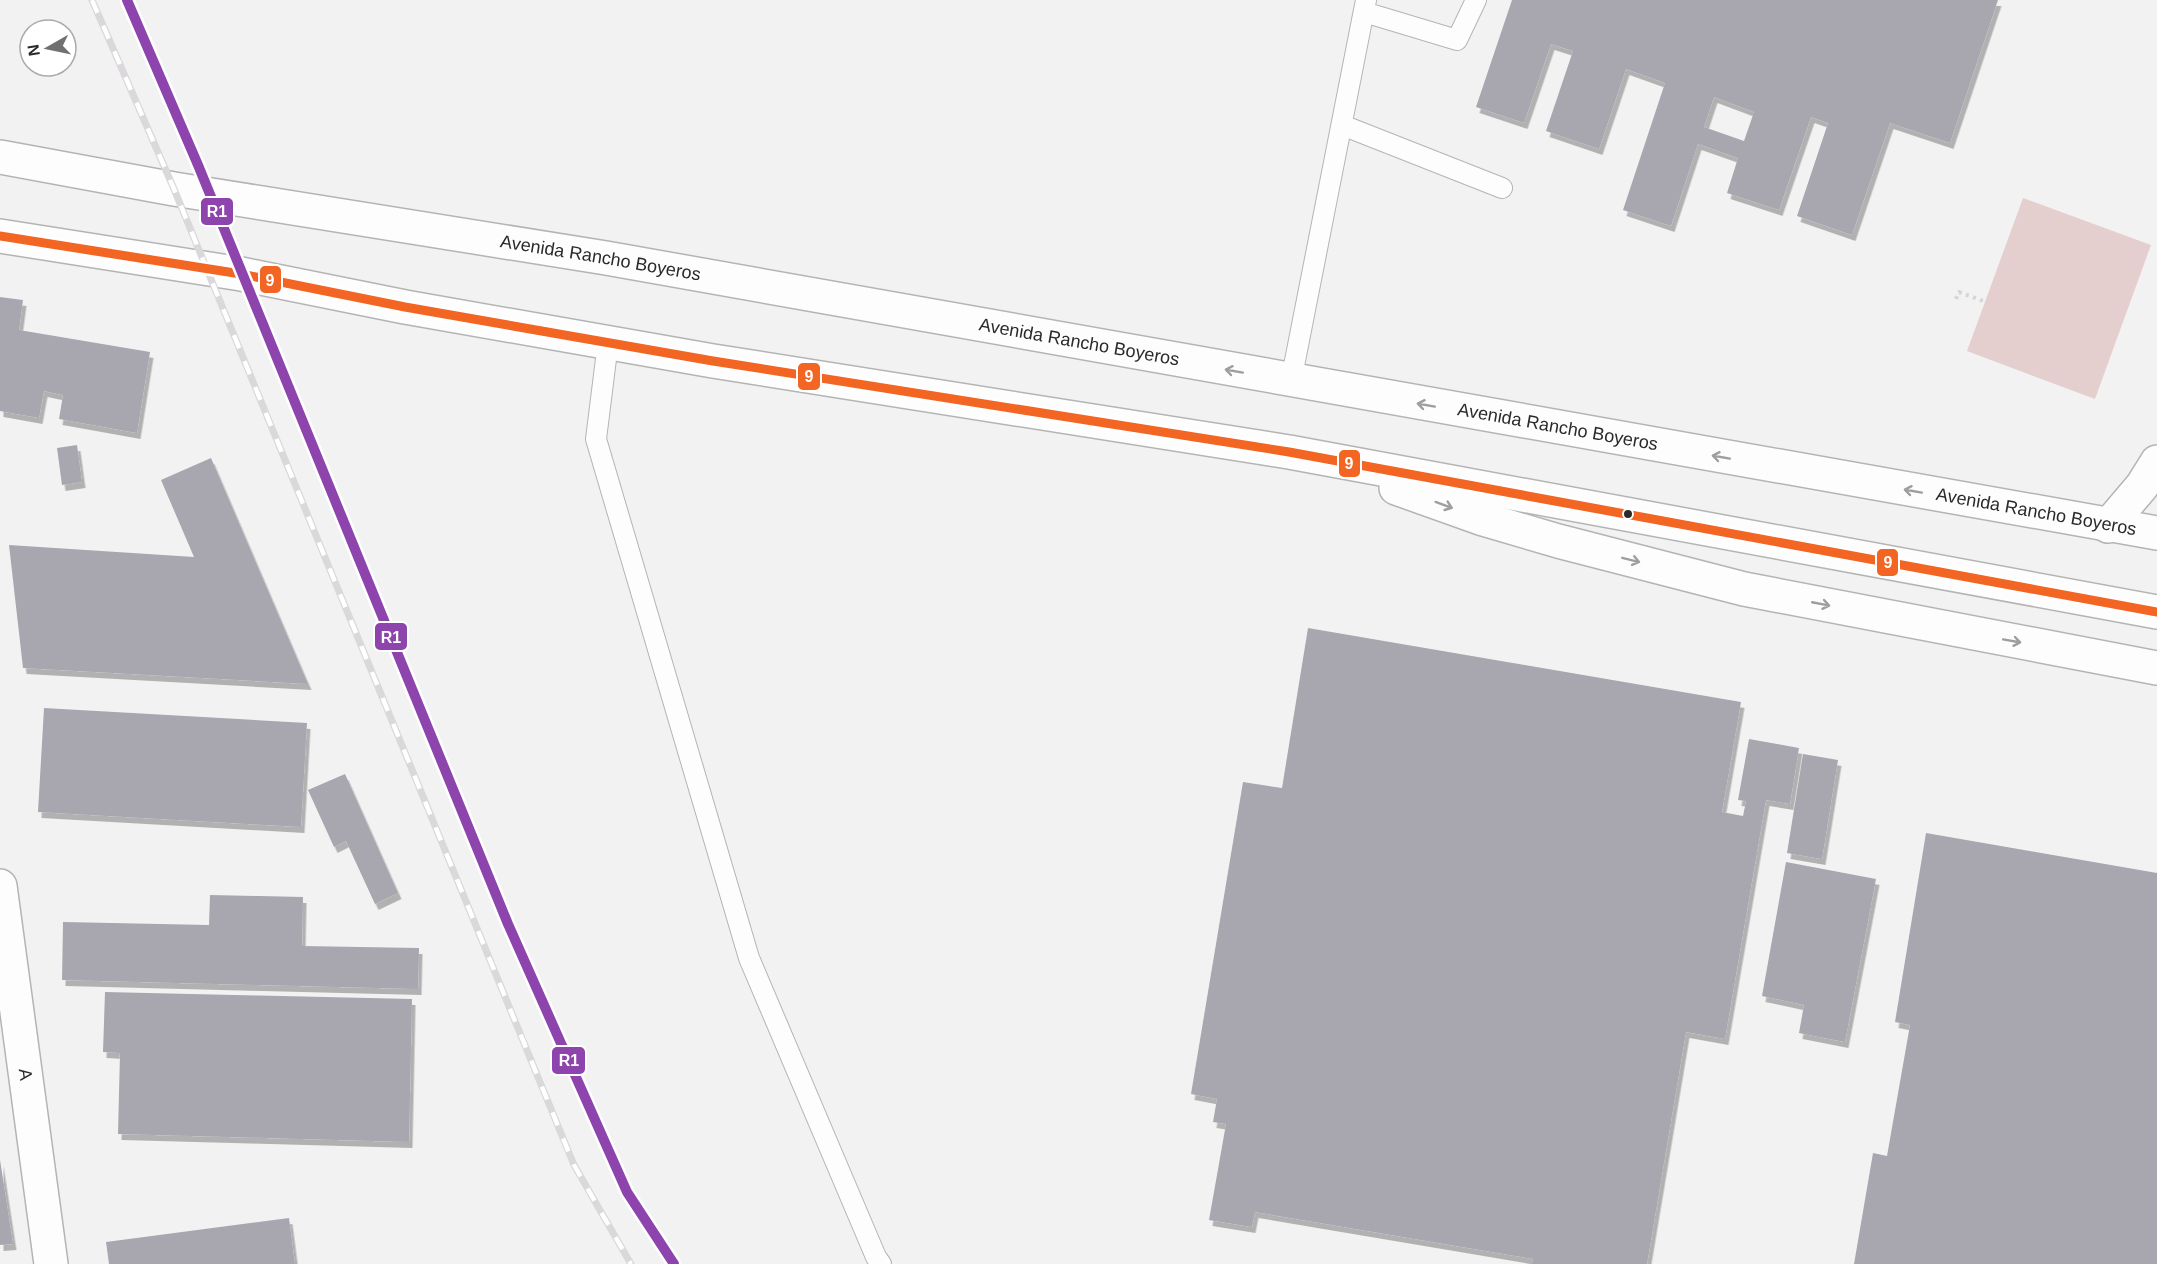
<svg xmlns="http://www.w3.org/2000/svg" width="2157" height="1264" font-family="Helvetica,sans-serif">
<defs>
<filter id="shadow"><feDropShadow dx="3.5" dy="6" stdDeviation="0" flood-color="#0004"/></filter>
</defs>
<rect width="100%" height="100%" fill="#f3f2f3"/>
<!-- green -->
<path fill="#e5cfce" d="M 2023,198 L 2151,245 L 2095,399 L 1967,351 Z"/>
<!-- building -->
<path fill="#a8a7af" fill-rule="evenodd" filter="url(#shadow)" d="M 1512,0 L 1998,0 L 1950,143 L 1890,123 L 1852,235 L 1797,216 L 1828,123 L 1811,117 L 1779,210 L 1727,193 L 1738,158 L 1698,144 L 1671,226 L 1623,210 L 1665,83 L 1626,69 L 1599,149 L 1546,131 L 1573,51 L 1551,44 L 1524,123 L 1476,107 ZM 1714,97 L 1754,112 L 1744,141 L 1704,127 Z
M 0,297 L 23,300 L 19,330 L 150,352 L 137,433 L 59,419 L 63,395 L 44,391 L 39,418 L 0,411 Z
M 77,445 L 82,482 L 62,485 L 57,448 Z
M 211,458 L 308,684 L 23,668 L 9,545 L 194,557 L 161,480 Z
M 1308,628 L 1741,702 L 1722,812 L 1743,816 L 1746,801 L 1738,800 L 1749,739 L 1799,748 L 1790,804 L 1766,800 L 1725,1039 L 1686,1032 L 1647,1264 L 1532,1264 L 1533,1259 L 1255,1212 L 1252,1227 L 1209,1220 L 1226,1124 L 1213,1122 L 1217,1099 L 1191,1094 L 1243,782 L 1282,788 Z
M 44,708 L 307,723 L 301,827 L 38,812 Z
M 1803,754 L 1838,760 L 1822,859 L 1787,853 Z
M 345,774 L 398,893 L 375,904 L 346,841 L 334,847 L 308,790 Z
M 1926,833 L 2157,873 L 2157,1264 L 1854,1264 L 1873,1153 L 1887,1156 L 1910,1025 L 1895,1022 Z
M 1786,862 L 1876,879 L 1845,1042 L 1799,1033 L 1804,1005 L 1762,996 Z
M 210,895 L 303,897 L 302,946 L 419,948 L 418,989 L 62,980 L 63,922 L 209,925 Z
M 105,992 L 412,999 L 409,1142 L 118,1134 L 120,1053 L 103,1052 Z
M 0,1160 L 13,1244 L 0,1245 Z
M 289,1218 L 295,1264 L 109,1264 L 106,1242 Z"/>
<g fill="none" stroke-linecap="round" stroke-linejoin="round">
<!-- service casing -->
<g stroke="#b5b4b5" stroke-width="22">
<path id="service" d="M 1364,12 L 1457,40 L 1476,0
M 1342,125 L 1502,188
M 608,343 L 596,439 L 749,958 L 876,1257 L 881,1264
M 1291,381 L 1366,0"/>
</g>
<!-- minor casing -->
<g stroke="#b5b4b5" stroke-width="36">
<g id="minor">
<path id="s1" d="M 0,886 L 51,1264"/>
</g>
</g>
<!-- tertiary casing -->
<g stroke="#b5b4b5" stroke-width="36">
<path id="tertiary" d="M 2108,526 L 2142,486 L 2157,462"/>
</g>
<!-- trunk casing -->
<g stroke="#b5b4b5" stroke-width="36">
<g id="trunk">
<path id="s2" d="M 0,157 L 174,189 L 606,258 L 2157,533"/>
<path d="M 0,236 L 241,274 L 405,307 L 713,361 L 1289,452 L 2157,612"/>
<path d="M 1396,488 L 1483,519 L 1558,541 L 1744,589 L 2157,668"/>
</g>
</g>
<!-- path -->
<path stroke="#d6d5d6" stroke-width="4" stroke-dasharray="3 4.5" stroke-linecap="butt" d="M 1956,299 L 1959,292 L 1986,302"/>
<!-- service -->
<use href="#service" stroke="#fdfdfd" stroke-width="20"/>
<!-- minor -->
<use href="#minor" stroke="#fdfdfd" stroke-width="33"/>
<!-- tertiary -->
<use href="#tertiary" stroke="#fdfdfd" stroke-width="33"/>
<!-- trunk -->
<use href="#trunk" stroke="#fdfdfd" stroke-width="33"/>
<!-- rail casing -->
<g stroke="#dad8da" stroke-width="7">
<path id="rail" d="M 92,0 L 174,189 L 574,1165 L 631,1264"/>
</g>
<!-- rail -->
<use href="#rail" stroke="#fff" stroke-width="4.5" stroke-dasharray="14" stroke-linecap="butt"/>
<!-- bus-1 casing -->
<g stroke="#fff" stroke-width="14">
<path id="bus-1" d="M 0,236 L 241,274 L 405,307 L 713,361 L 1289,452 L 2157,612"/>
</g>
<!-- bus-1 -->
<use href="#bus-1" stroke="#f26522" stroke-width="9"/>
<!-- rail-1 casing -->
<g stroke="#fff" stroke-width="15">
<path id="rail-1" d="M 127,0 L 198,165 L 508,924 L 627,1192 L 674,1264"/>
</g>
<!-- rail-1 -->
<use href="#rail-1" stroke="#8e44ad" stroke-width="10"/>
</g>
<!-- one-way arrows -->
<defs><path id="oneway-shaft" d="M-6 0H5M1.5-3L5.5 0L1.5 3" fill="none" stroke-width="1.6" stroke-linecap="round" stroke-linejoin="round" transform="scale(1.5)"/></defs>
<g stroke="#9e9e9e">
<use href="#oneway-shaft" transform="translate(1234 371) rotate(-170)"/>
<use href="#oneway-shaft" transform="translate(1426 405) rotate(-170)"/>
<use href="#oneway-shaft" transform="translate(1721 457) rotate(-170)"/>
<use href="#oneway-shaft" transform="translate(1913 491) rotate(-170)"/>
<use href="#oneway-shaft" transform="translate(1444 505) rotate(20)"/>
<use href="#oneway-shaft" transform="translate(1631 560) rotate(14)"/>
<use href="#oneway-shaft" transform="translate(1821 604) rotate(11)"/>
<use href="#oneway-shaft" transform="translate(2012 641) rotate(10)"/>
</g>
<!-- markers -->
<circle fill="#2b2a2b" stroke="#fff" stroke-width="2" cx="1628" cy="514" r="5"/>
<g text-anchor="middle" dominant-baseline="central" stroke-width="6" stroke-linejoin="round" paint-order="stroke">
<!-- street labels -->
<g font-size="18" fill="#2b2a2b" stroke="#fff">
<text stroke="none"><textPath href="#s2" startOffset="609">Avenida Rancho Boyeros</textPath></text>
<text stroke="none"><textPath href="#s2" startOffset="1095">Avenida Rancho Boyeros</textPath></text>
<text stroke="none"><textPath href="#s2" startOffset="1581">Avenida Rancho Boyeros</textPath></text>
<text stroke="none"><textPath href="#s2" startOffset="2067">Avenida Rancho Boyeros</textPath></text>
<text stroke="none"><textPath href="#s1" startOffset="190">A</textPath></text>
</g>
</g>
<g stroke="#fff" stroke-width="2">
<rect x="200" y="197" width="34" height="29" rx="6" fill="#8e44ad"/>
<rect x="259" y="265" width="23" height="29" rx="6" fill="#f26522"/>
<rect x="797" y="362" width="24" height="29" rx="6" fill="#f26522"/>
<rect x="1338" y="449" width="23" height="29" rx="6" fill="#f26522"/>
<rect x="1876" y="548" width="23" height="29" rx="6" fill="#f26522"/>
<rect x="374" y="622" width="34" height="29" rx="6" fill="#8e44ad"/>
<rect x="551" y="1046" width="35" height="29" rx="6" fill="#8e44ad"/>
</g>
<g font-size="16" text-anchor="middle" font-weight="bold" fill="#fff">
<text x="217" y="217">R1</text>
<text x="270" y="286">9</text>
<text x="809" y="382">9</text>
<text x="1349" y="469">9</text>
<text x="1888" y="568">9</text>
<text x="391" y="643">R1</text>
<text x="569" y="1066">R1</text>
</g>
<!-- north arrow -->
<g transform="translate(48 48) rotate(261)"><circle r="28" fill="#ffffff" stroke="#aaaaaa" stroke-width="1.5"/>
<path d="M0-4.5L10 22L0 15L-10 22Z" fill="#717071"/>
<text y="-9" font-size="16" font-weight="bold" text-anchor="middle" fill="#2b2a2b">N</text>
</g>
</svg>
